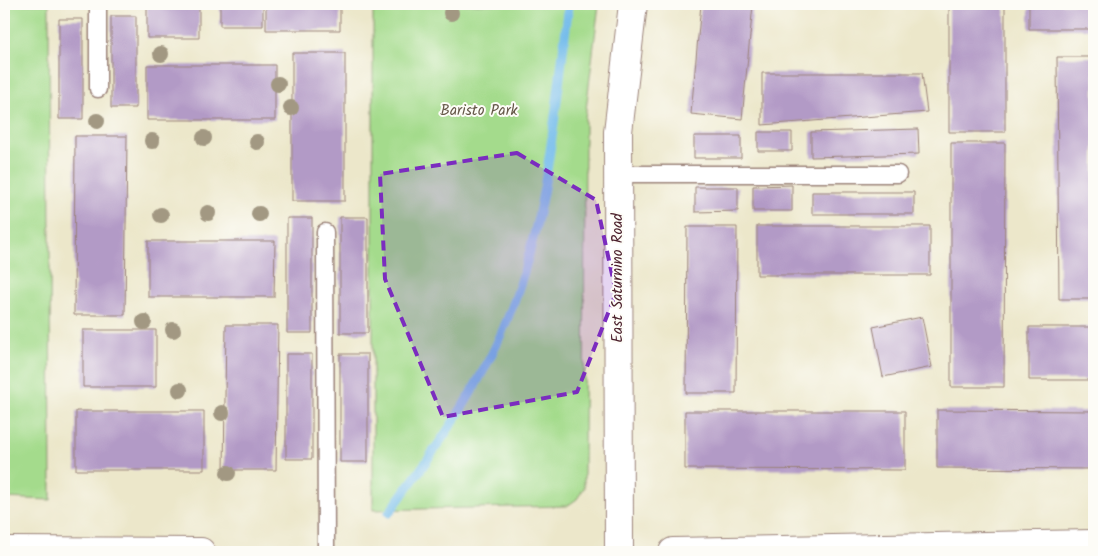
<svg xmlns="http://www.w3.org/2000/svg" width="1098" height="556" font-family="Kalam,sans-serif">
<rect width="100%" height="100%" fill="#fdfcf7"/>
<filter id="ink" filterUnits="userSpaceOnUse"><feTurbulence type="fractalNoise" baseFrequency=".02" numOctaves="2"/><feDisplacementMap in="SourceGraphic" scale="10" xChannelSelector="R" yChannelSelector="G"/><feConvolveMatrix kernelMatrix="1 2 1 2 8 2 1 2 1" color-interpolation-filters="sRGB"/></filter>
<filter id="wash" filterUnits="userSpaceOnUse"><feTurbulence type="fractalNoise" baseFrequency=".0096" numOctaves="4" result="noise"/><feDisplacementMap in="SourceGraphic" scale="20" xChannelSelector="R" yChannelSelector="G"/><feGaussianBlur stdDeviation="1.12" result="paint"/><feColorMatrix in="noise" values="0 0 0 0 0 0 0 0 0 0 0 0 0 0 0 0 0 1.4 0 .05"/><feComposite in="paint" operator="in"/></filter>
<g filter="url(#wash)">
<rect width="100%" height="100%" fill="#ece7ca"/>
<!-- green -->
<path fill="#a4db8c" stroke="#777d5c" d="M 4,4 L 49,4 L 51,500 L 4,498 Z
M 373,4 L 599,4 L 585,118 L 584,488 L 577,499 L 567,506 L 373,510 Z"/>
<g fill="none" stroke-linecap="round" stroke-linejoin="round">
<!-- stream -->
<path stroke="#73bceb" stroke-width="9" d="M 389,513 C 434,452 479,390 507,320 C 548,219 555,110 569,4"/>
</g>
<g id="blocks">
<!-- building -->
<path fill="#b29ac6" d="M 147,4 L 199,4 L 199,38 L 147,38 Z
M 220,4 L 263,4 L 263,26 L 220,26 Z
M 266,4 L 340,4 L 340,30 L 266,30 Z
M 701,4 L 753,4 L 742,119 L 691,114 Z
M 949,4 L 1005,4 L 1005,132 L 949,132 Z
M 1029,4 L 1094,4 L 1094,29 L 1029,29 Z
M 111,16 L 136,16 L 136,108 L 111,108 Z
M 59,19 L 83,19 L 83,119 L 59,119 Z
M 292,53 L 345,53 L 345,201 L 292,201 Z
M 1057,57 L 1094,57 L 1094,299 L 1059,299 Z
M 147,65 L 275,65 L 275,120 L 147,120 Z
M 762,73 L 922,73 L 927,112 L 762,125 Z
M 918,129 L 919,154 L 811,157 L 811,132 Z
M 758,132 L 792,132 L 792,151 L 758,151 Z
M 75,136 L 127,136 L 125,315 L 74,315 Z
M 694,136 L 741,136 L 741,158 L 694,158 Z
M 951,143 L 1005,143 L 1004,387 L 951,387 Z
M 792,185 L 792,211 L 753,211 L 753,186 Z
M 695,187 L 738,187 L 738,211 L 695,212 Z
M 812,192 L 914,192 L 914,214 L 812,214 Z
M 340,217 L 368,217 L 368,333 L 340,333 Z
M 287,218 L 312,218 L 312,333 L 287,333 Z
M 757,226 L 930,226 L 930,275 L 757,275 Z
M 687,227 L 737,227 L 736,393 L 686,393 Z
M 148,241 L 275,241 L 274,297 L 148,297 Z
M 922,317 L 932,367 L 883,377 L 873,327 Z
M 226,325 L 278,325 L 276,470 L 224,470 Z
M 1029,327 L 1094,327 L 1094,380 L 1029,380 Z
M 83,330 L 156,330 L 156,387 L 83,387 Z
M 286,354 L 312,354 L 312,459 L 286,459 Z
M 340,354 L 368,354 L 368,462 L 340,462 Z
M 937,410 L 1094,411 L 1094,469 L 937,468 Z
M 76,411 L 204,411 L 204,470 L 76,470 Z
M 685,411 L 905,411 L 905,470 L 685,469 Z"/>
</g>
</g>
<g filter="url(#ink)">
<use href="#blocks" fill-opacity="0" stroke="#9b837a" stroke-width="1"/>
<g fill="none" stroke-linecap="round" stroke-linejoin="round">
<!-- service casing -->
<g stroke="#9b837a" stroke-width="19">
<path id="service" d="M 98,89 L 98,4
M 618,174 L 898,174
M 325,232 L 326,552"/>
</g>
<!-- minor casing -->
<g stroke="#9b837a" stroke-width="30">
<path id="minor" d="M 4,551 L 201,552
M 619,552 L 618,132 L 633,4
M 673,552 L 1094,544"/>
</g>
<!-- service -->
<use href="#service" stroke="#fff" stroke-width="16"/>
<!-- minor -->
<use href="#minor" stroke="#fff" stroke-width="28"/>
</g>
<!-- trees -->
<g fill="#a29882">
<circle cx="451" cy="13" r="8"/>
<circle cx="161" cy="54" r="8"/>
<circle cx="278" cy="84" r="8"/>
<circle cx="291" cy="108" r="8"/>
<circle cx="97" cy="121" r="8"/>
<circle cx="204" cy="138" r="8"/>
<circle cx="152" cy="141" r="8"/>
<circle cx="257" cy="142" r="8"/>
<circle cx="208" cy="213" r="8"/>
<circle cx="259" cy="214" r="8"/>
<circle cx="161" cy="215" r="8"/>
<circle cx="144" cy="322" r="8"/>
<circle cx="173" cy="330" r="8"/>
<circle cx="180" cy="390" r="8"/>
<circle cx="222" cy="413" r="8"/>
<circle cx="228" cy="473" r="8"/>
</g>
</g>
<!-- marked area -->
<path fill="#7b2cbf" fill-opacity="0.2" stroke="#7b2cbf" stroke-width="4" stroke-dasharray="10 6" stroke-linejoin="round" d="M 517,153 L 596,200 L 616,293 L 577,392 L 443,417 L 385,279 L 380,174 Z"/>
<g text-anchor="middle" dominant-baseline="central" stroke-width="4" stroke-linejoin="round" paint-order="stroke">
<!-- park labels -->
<g font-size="15" fill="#655748" stroke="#fdfcf7">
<text x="479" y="111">Baristo Park</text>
</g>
<!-- street labels -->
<g font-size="15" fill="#4a1f2b" stroke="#fdfcf7">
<text transform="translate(618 278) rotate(-90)">East Saturnino Road</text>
</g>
</g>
<!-- margin -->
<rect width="1098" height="556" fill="none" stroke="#fdfcf7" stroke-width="20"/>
</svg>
